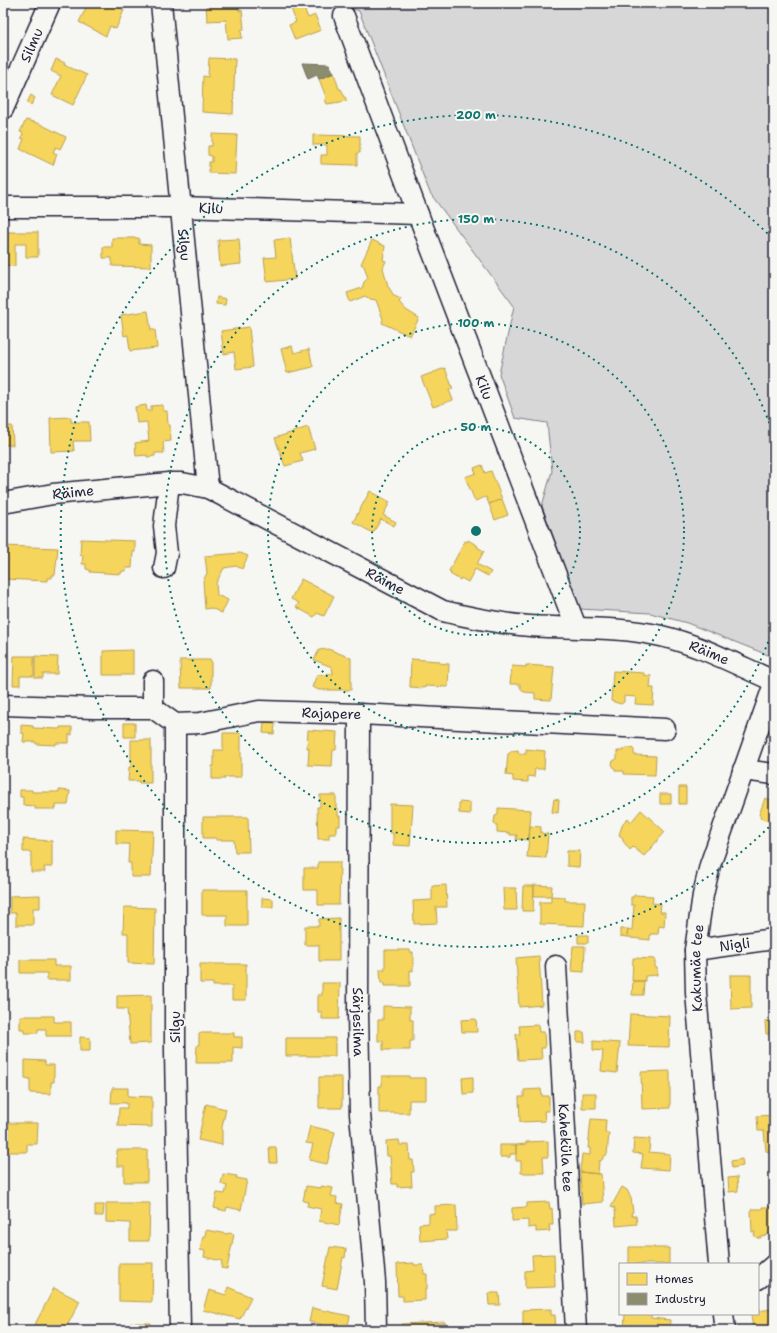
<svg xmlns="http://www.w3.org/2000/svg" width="777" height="1333" font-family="'Shantell Sans',sans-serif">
<rect width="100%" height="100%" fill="#f6f6f2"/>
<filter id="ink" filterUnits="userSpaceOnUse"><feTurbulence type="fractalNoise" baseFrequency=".025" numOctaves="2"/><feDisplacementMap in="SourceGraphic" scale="8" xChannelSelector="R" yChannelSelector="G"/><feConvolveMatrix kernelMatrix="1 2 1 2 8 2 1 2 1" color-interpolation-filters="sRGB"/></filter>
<g filter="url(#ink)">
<!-- green -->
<path fill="#d7d7d7" stroke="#7c7c89" d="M 338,3 L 774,3 L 774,652 L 773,657 L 687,623 L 650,613 L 580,609 L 542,506 L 552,471 L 547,423 L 515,418 L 499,374 L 514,306 L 430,193 L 359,11 Z"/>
<!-- homes -->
<path fill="#f6d55c" stroke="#b69f52" d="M 82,3 L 108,3 L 124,10 L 116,29 L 110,26 L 106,36 L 79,22 L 86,8 L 81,6 Z
M 206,3 L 238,3 L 239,11 L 242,10 L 244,29 L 241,30 L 242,38 L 228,39 L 226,20 L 207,21 Z
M 289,3 L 302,3 L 308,18 L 315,15 L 321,30 L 295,40 L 289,25 L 296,22 Z
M 3,25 L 8,31 L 3,36 Z
M 209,58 L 235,59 L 233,114 L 202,112 L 203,76 L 208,77 Z
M 56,59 L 65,63 L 64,65 L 87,75 L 73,105 L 52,95 L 61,76 L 51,71 Z
M 334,73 L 339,89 L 341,89 L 347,101 L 327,104 L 325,99 L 326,97 L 319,79 Z
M 31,95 L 35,98 L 31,105 L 27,103 Z
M 26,120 L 40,124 L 66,137 L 60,149 L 56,147 L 53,152 L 57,154 L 53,165 L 20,149 L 24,139 L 21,138 L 23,133 L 20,132 Z
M 212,134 L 237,135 L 235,174 L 209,173 L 209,162 L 212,162 L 212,156 L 208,155 L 208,146 L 212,146 Z
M 313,135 L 360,136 L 360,153 L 357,153 L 357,165 L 321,164 L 321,155 L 327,155 L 327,145 L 313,145 Z
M 3,232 L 38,232 L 38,257 L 26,257 L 26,244 L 15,244 L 15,266 L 3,265 Z
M 112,238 L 139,238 L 139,244 L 151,245 L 151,267 L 112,266 L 112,258 L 103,258 L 103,247 L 112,247 Z
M 290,238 L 295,279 L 267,282 L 264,258 L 276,257 L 274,240 Z
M 239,239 L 241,264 L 220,266 L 218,240 Z
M 372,240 L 385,246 L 383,260 L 386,261 L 383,268 L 388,286 L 394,296 L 401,299 L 399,302 L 406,310 L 419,318 L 410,336 L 382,323 L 383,319 L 376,300 L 370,299 L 365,296 L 350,302 L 347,293 L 362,288 L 364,282 L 368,278 L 364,266 L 361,264 Z
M 217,297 L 226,299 L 225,305 L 216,304 Z
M 148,311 L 151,330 L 155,330 L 157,348 L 130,351 L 128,335 L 124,336 L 121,315 Z
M 249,327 L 253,367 L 236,369 L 234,352 L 224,354 L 221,331 Z
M 292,346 L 294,353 L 309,349 L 313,367 L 287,373 L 281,349 Z
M 445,368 L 453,389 L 449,390 L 453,400 L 433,407 L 421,377 Z
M 146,405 L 147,411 L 151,411 L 151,406 L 163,405 L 163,411 L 167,411 L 168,425 L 170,425 L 171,441 L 163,442 L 164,453 L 155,453 L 155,456 L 147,457 L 147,455 L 136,456 L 135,443 L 149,441 L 147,422 L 137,423 L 135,407 Z
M 71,417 L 71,422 L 89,422 L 90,441 L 73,441 L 74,451 L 51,452 L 50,418 Z
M 3,426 L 12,426 L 13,445 L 3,445 Z
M 308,427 L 315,449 L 300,453 L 303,461 L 285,466 L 275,438 Z
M 482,465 L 485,473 L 491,471 L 502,499 L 489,504 L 486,497 L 475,501 L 465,477 L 476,473 L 474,468 Z
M 370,491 L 390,502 L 383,515 L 396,522 L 394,526 L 381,519 L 373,533 L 353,522 Z
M 502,499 L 508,515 L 495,520 L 489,504 Z
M 81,539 L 135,541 L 135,552 L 133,552 L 132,568 L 126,568 L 126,571 L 122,571 L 121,574 L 90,572 L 90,570 L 86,569 L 86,564 L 82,564 L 83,555 L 80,555 Z
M 468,540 L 478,546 L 477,547 L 484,551 L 477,564 L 491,572 L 488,576 L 475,569 L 468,582 L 461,578 L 460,580 L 450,574 L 451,572 L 449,571 L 465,541 L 467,542 Z
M 3,546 L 58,548 L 55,575 L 52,575 L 52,578 L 47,578 L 47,581 L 3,579 Z
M 240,553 L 248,556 L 242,569 L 236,566 L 224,568 L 216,583 L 217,595 L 228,600 L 222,613 L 211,608 L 205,609 L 203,581 L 207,573 L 205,556 Z
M 301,579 L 334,596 L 324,616 L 317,613 L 314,617 L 296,607 L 299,603 L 291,599 Z
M 328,649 L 351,658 L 351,690 L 319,690 L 312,687 L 317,675 L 333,674 L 332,667 L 314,660 L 319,650 Z
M 133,650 L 133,675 L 103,675 L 103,651 Z
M 14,656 L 34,656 L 34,676 L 20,676 L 20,685 L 13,685 Z
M 35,656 L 58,657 L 57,674 L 43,674 L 43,678 L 35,678 Z
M 411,659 L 439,661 L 439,663 L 449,664 L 448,687 L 425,686 L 425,688 L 410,687 Z
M 180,660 L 211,660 L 211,688 L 181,688 Z
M 526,665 L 554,667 L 551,700 L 535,699 L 535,693 L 524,692 L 520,687 L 520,684 L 510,684 L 512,666 L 526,667 Z
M 613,671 L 644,673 L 644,675 L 651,676 L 650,688 L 654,688 L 653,705 L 635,704 L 636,697 L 624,696 L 624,702 L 621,704 L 611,701 Z
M 264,722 L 275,723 L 274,734 L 263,733 Z
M 124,723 L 135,723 L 135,737 L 124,737 Z
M 21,725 L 33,726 L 33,728 L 60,729 L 60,727 L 72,727 L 72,735 L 69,734 L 69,743 L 56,743 L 56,745 L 36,744 L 36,742 L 23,742 L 24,733 L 21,733 Z
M 308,730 L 337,732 L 336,750 L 333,750 L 332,766 L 308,765 L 309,748 L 307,748 Z
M 223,733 L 241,733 L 241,777 L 225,777 L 225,779 L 212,779 L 212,766 L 214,766 L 214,750 L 223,750 Z
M 131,740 L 151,740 L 151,783 L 139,783 L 139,781 L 128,781 L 129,767 L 131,767 Z
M 626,748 L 632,748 L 634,750 L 634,755 L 656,756 L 655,775 L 624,774 L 624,771 L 616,771 L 612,764 L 613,761 L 617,759 L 617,751 L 623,751 L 623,749 Z
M 526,749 L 545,751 L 544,769 L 535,769 L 534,777 L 528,776 L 528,782 L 513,781 L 513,776 L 506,775 L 508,754 L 512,751 L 518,750 L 519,754 L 526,754 Z
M 679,787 L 686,787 L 686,804 L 679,804 Z
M 20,790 L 32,790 L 32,792 L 59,792 L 59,790 L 70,791 L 68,805 L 56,805 L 56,809 L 35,809 L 35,806 L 23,805 L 23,797 L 20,797 Z
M 660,794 L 671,794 L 671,804 L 660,804 Z
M 320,795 L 336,795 L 336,808 L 338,808 L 338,816 L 340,816 L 340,826 L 336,826 L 336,834 L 329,834 L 329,839 L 318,839 L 317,807 L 320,807 Z
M 765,798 L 774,801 L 774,826 L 770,825 L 771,822 L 760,818 L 761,816 L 759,815 Z
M 554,799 L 559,800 L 558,813 L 552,812 Z
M 459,802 L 470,803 L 470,814 L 459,813 Z
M 390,804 L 413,805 L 410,846 L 393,845 L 393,833 L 390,833 Z
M 498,808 L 531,810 L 529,840 L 516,839 L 517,835 L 510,835 L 510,833 L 497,832 L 497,825 L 494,823 L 495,816 L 498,815 Z
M 641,810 L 665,832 L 644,856 L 633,847 L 630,850 L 623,841 L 623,838 L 619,835 L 623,823 L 628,818 L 631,822 Z
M 203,817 L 248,817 L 249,852 L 235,852 L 234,840 L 216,840 L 216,838 L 203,838 Z
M 530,826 L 541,827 L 541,833 L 548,834 L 546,858 L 527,857 Z
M 116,830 L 153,831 L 151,877 L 131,877 L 131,863 L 128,863 L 129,844 L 116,844 Z
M 23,839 L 52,841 L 52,867 L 44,867 L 45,872 L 31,872 L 31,852 L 23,852 Z
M 567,851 L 580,851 L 579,867 L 567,866 Z
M 318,862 L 340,862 L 339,905 L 318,905 L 318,890 L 304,890 L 304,868 L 318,868 Z
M 446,885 L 447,907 L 436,907 L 437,923 L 414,924 L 413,901 L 432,900 L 432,886 Z
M 534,885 L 552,886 L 551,896 L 534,896 Z
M 523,886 L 534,886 L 533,911 L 522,911 Z
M 503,888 L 516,888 L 517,910 L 504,910 Z
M 202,890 L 247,890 L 247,926 L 227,926 L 227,915 L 202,915 Z
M 40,895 L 40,908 L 33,908 L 33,925 L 16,925 L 16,913 L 10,913 L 10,896 Z
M 634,895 L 653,896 L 652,903 L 661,904 L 660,912 L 665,912 L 664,927 L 659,926 L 658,934 L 650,934 L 650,940 L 631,938 L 631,937 L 627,937 L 628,929 L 632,930 L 634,905 L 631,905 L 631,897 L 634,897 Z
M 551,896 L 565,897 L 565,901 L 585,901 L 584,926 L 540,924 L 540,902 L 551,902 Z
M 262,898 L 273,899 L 273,907 L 262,907 Z
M 124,907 L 155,908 L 154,964 L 128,963 L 128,933 L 123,933 Z
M 339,918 L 339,961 L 319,961 L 319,945 L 305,945 L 305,926 L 319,926 L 319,919 Z
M 620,929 L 628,929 L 627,937 L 620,936 Z
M 578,935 L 588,935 L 588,943 L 578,943 Z
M 573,946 L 585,946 L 584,972 L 571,971 Z
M 385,950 L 410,950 L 410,952 L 413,952 L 413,971 L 410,970 L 410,986 L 384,986 L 384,983 L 381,983 L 380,969 L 385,969 Z
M 539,956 L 542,1005 L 519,1007 L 516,958 Z
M 633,958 L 655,959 L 655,967 L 657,968 L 657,975 L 645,976 L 645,981 L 632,981 Z
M 20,960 L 54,960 L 54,966 L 71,966 L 71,980 L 47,980 L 47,973 L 20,973 Z
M 200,964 L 246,964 L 246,1000 L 232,1000 L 232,986 L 213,986 L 213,983 L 200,983 Z
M 730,975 L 751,975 L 751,1008 L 731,1009 Z
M 633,981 L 644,981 L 643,995 L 632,995 Z
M 322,983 L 340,983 L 339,1019 L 322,1019 L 322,1012 L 318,1012 L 318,995 L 322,995 Z
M 151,995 L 151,1043 L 130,1044 L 127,1009 L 117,1009 L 117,996 Z
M 383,1006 L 410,1007 L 410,1020 L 413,1020 L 413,1041 L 410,1041 L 410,1050 L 383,1050 L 383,1041 L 378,1041 L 378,1020 L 383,1020 Z
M 630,1014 L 670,1016 L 669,1047 L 628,1046 Z
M 20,1016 L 54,1016 L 54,1022 L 71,1022 L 71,1036 L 46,1036 L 46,1029 L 38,1029 L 38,1033 L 24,1033 L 24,1029 L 20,1029 Z
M 476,1019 L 477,1032 L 462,1032 L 461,1020 Z
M 774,1020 L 774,1034 L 766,1034 L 765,1021 Z
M 538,1025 L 539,1032 L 544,1032 L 545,1048 L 541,1048 L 542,1059 L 518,1060 L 516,1034 L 520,1034 L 519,1026 Z
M 577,1032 L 584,1032 L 585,1042 L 577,1042 Z
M 199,1033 L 234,1033 L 234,1037 L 242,1037 L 242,1048 L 233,1047 L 233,1063 L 196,1063 L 197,1045 L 199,1045 Z
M 80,1037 L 90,1038 L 90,1051 L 80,1051 Z
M 286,1038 L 335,1038 L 335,1056 L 286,1056 Z
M 593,1041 L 620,1043 L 617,1073 L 601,1071 L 603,1051 L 593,1050 Z
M 25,1060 L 45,1061 L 45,1065 L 54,1065 L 54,1082 L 51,1082 L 51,1094 L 30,1093 L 30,1079 L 25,1078 Z
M 670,1071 L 670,1108 L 642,1109 L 641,1072 Z
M 382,1076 L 409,1076 L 409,1078 L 426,1078 L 426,1100 L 409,1100 L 409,1113 L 379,1113 L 379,1086 L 382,1086 Z
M 319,1077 L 342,1077 L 342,1108 L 319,1108 Z
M 473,1077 L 473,1093 L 463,1094 L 462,1078 Z
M 112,1088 L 128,1088 L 128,1096 L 152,1097 L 152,1127 L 118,1126 L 119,1108 L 127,1108 L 127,1103 L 111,1103 Z
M 541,1089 L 542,1096 L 549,1096 L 549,1111 L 544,1111 L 545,1121 L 520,1122 L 519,1097 L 524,1097 L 524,1090 Z
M 582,1093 L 596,1093 L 596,1108 L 582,1108 Z
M 206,1104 L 226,1109 L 222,1127 L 222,1145 L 198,1140 Z
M 774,1115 L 774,1152 L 772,1153 L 766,1151 L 764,1131 L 758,1131 L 757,1116 Z
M 591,1119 L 606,1120 L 605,1133 L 609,1133 L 607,1155 L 605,1155 L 601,1161 L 599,1161 L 598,1174 L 580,1172 L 582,1154 L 590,1155 L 590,1148 L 588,1148 Z
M 7,1123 L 38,1123 L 37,1144 L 27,1144 L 27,1152 L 7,1152 Z
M 310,1126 L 335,1132 L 327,1164 L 309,1160 L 313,1144 L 306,1143 Z
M 634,1138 L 650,1139 L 649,1152 L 670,1154 L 669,1170 L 641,1168 L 643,1154 L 633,1153 Z
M 399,1140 L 400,1145 L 409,1145 L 410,1160 L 413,1160 L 414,1172 L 411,1172 L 412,1186 L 397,1187 L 397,1184 L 392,1184 L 390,1156 L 387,1156 L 386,1141 Z
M 548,1141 L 548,1157 L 543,1157 L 544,1173 L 521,1173 L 521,1161 L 516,1161 L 516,1145 L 526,1144 L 526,1142 Z
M 500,1145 L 516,1145 L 516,1154 L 510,1154 L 510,1157 L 500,1157 Z
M 269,1147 L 276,1147 L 277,1163 L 270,1163 Z
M 117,1150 L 147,1150 L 147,1182 L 124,1182 L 124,1166 L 117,1166 Z
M 742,1159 L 743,1166 L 732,1168 L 731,1161 Z
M 580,1172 L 601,1174 L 603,1202 L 582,1204 Z
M 223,1174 L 237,1176 L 236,1178 L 247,1180 L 241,1210 L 227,1207 L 226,1211 L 214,1208 L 217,1193 L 225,1194 L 227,1186 L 221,1184 Z
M 737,1177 L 738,1191 L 729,1192 L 728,1178 Z
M 306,1186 L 321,1188 L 321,1186 L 333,1188 L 331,1196 L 337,1197 L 336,1203 L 343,1204 L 339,1225 L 319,1221 L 321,1209 L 307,1206 L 308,1202 L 303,1201 Z
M 622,1187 L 627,1190 L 631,1198 L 633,1212 L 631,1213 L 632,1216 L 636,1216 L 637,1224 L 616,1226 L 615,1208 L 611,1207 Z
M 549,1202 L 550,1209 L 552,1208 L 553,1225 L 549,1225 L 550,1231 L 536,1232 L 536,1227 L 528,1228 L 528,1220 L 512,1221 L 512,1208 L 527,1207 L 527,1203 Z
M 106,1203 L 150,1203 L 149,1241 L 130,1241 L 130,1223 L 106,1222 Z
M 95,1205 L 104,1205 L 103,1216 L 95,1216 Z
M 456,1205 L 457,1231 L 446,1231 L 447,1239 L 420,1241 L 419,1224 L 429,1223 L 429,1214 L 435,1213 L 435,1206 Z
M 762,1207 L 771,1207 L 771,1209 L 774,1209 L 774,1237 L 769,1233 L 764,1237 L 763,1236 L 760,1238 L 757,1238 L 754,1235 L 755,1232 L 752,1232 L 751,1209 L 762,1209 Z
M 206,1230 L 227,1234 L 228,1233 L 234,1234 L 227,1269 L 221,1268 L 222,1261 L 204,1257 L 205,1251 L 200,1250 L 203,1236 L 205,1236 Z
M 330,1247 L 346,1249 L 345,1258 L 343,1257 L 337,1289 L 322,1286 Z
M 629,1247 L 654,1247 L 654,1248 L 669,1248 L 669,1264 L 629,1264 Z
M 554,1254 L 555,1287 L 525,1288 L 525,1271 L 533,1270 L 532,1255 Z
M 119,1263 L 153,1263 L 152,1302 L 119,1301 Z
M 414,1263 L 414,1265 L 423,1265 L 424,1274 L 427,1274 L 427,1289 L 425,1289 L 425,1300 L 403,1301 L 403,1296 L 398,1296 L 397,1264 Z
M 228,1287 L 251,1297 L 240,1319 L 203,1310 L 209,1290 L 226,1295 Z
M 54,1288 L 80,1301 L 65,1330 L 32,1330 Z
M 488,1293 L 499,1293 L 500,1305 L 489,1305 Z
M 772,1303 L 774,1303 L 774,1330 L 753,1330 L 751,1314 L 758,1314 L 758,1311 L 772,1309 Z
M 312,1308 L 350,1316 L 347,1330 L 319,1330 L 321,1324 L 309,1322 Z
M 551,1309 L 551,1315 L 555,1315 L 556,1330 L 523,1330 L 523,1310 Z
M 625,1314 L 651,1314 L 651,1318 L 670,1320 L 669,1330 L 624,1330 Z
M 445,1322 L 445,1330 L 402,1330 L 402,1324 Z
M 131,1323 L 151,1323 L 150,1330 L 131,1330 Z"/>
<!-- industry -->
<path fill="#8c8c6e" stroke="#6c6c5f" d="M 302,63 L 329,64 L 334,73 L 319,79 L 317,75 L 308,79 Z"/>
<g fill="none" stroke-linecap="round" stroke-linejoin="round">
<!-- minor casing -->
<g stroke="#22223b" stroke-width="23">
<g id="minor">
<path id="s1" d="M 161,3 L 208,488"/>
<path id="s2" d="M 344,16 L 418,214 L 576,627"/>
<path id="s3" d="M 3,109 L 50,3"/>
<path id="s4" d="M 3,207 L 180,207 L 418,214"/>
<path id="s5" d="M 3,503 L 53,494 L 169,483 L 182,483 L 208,488 L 443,611 C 472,618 501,624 530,626 C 574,629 618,626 661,636 C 700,645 737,665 774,681"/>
<path d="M 164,568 L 167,553 L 164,526 L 169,483"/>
<path d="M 153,681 L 153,708"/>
<path id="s6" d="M 3,705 L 93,708 L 153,708 L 175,724 L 200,723 L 259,711 L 359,714 L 665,729"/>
<path id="s7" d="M 359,714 L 358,1013 L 360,1114 L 375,1282 L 376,1330"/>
<path d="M 175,724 L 175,1051 L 180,1330"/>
<path d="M 743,770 L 774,774"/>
<path id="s8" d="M 695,950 L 774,939"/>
<path id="s9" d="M 556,966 L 576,1330"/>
<path id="s10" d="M 719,1264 L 696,993 L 695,950 L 703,895 L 710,865 L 774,684"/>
<path d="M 758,1279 L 774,1265"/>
<path d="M 723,1314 L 725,1330"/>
</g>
</g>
<!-- minor -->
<use href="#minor" stroke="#f6f6f2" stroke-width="20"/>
</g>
</g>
<!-- distance rings -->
<g fill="none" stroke="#0f766e" stroke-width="2" stroke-dasharray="2 4">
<circle cx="476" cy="531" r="104"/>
<circle cx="476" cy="531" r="208"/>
<path d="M774 625A312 312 0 1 1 774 437"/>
<path d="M773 823A416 416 0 1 1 773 239"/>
</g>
<g text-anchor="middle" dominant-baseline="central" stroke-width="4" stroke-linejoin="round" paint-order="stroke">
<!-- street labels -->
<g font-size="14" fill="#22223b" stroke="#f6f6f2">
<text stroke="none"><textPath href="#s3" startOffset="70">Silmu</textPath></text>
<text stroke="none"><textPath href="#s4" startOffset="208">Kilu</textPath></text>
<text stroke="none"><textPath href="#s1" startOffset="243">Silgu</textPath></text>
<text stroke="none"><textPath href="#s2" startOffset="397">Kilu</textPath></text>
<text stroke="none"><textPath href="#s5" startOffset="71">Räime</textPath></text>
<text stroke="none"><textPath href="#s5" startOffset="407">Räime</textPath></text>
<text stroke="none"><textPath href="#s5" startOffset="743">Räime</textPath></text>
<text stroke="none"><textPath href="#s6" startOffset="335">Rajapere</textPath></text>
<text stroke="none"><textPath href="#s8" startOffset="40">Nigli</textPath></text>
<text stroke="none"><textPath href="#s10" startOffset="297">Kakumäe tee</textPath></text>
<text stroke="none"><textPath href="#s7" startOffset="308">Särjesilma</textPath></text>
<text transform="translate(175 1027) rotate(-90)">Silgu</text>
<text stroke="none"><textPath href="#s9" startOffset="182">Kaheküla tee</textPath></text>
</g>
</g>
<circle cx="476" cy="531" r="6" fill="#0f766e" stroke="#f6f6f2" stroke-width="2"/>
<g font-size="12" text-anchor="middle" font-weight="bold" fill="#0f766e" stroke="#f6f6f2" stroke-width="4" stroke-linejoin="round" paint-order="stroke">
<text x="476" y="119">200 m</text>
<text x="476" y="223">150 m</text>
<text x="476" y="327">100 m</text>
<text x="476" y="431">50 m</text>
</g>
<!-- margin -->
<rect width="777" height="1333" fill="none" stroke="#f6f6f2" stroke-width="16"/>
<rect x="8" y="8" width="761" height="1317" fill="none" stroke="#22223b" stroke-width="1.5" filter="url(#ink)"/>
<!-- legend -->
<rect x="619" y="1263" width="140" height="52" fill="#f6f6f2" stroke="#a1a1a9"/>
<rect x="627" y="1273" width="20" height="12" fill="#f6d55c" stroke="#a1a1a9"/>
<text x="655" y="1283" font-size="12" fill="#22223b">Homes</text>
<rect x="627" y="1293" width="20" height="12" fill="#8c8c6e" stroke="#a1a1a9"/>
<text x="655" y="1303" font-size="12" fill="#22223b">Industry</text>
</svg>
